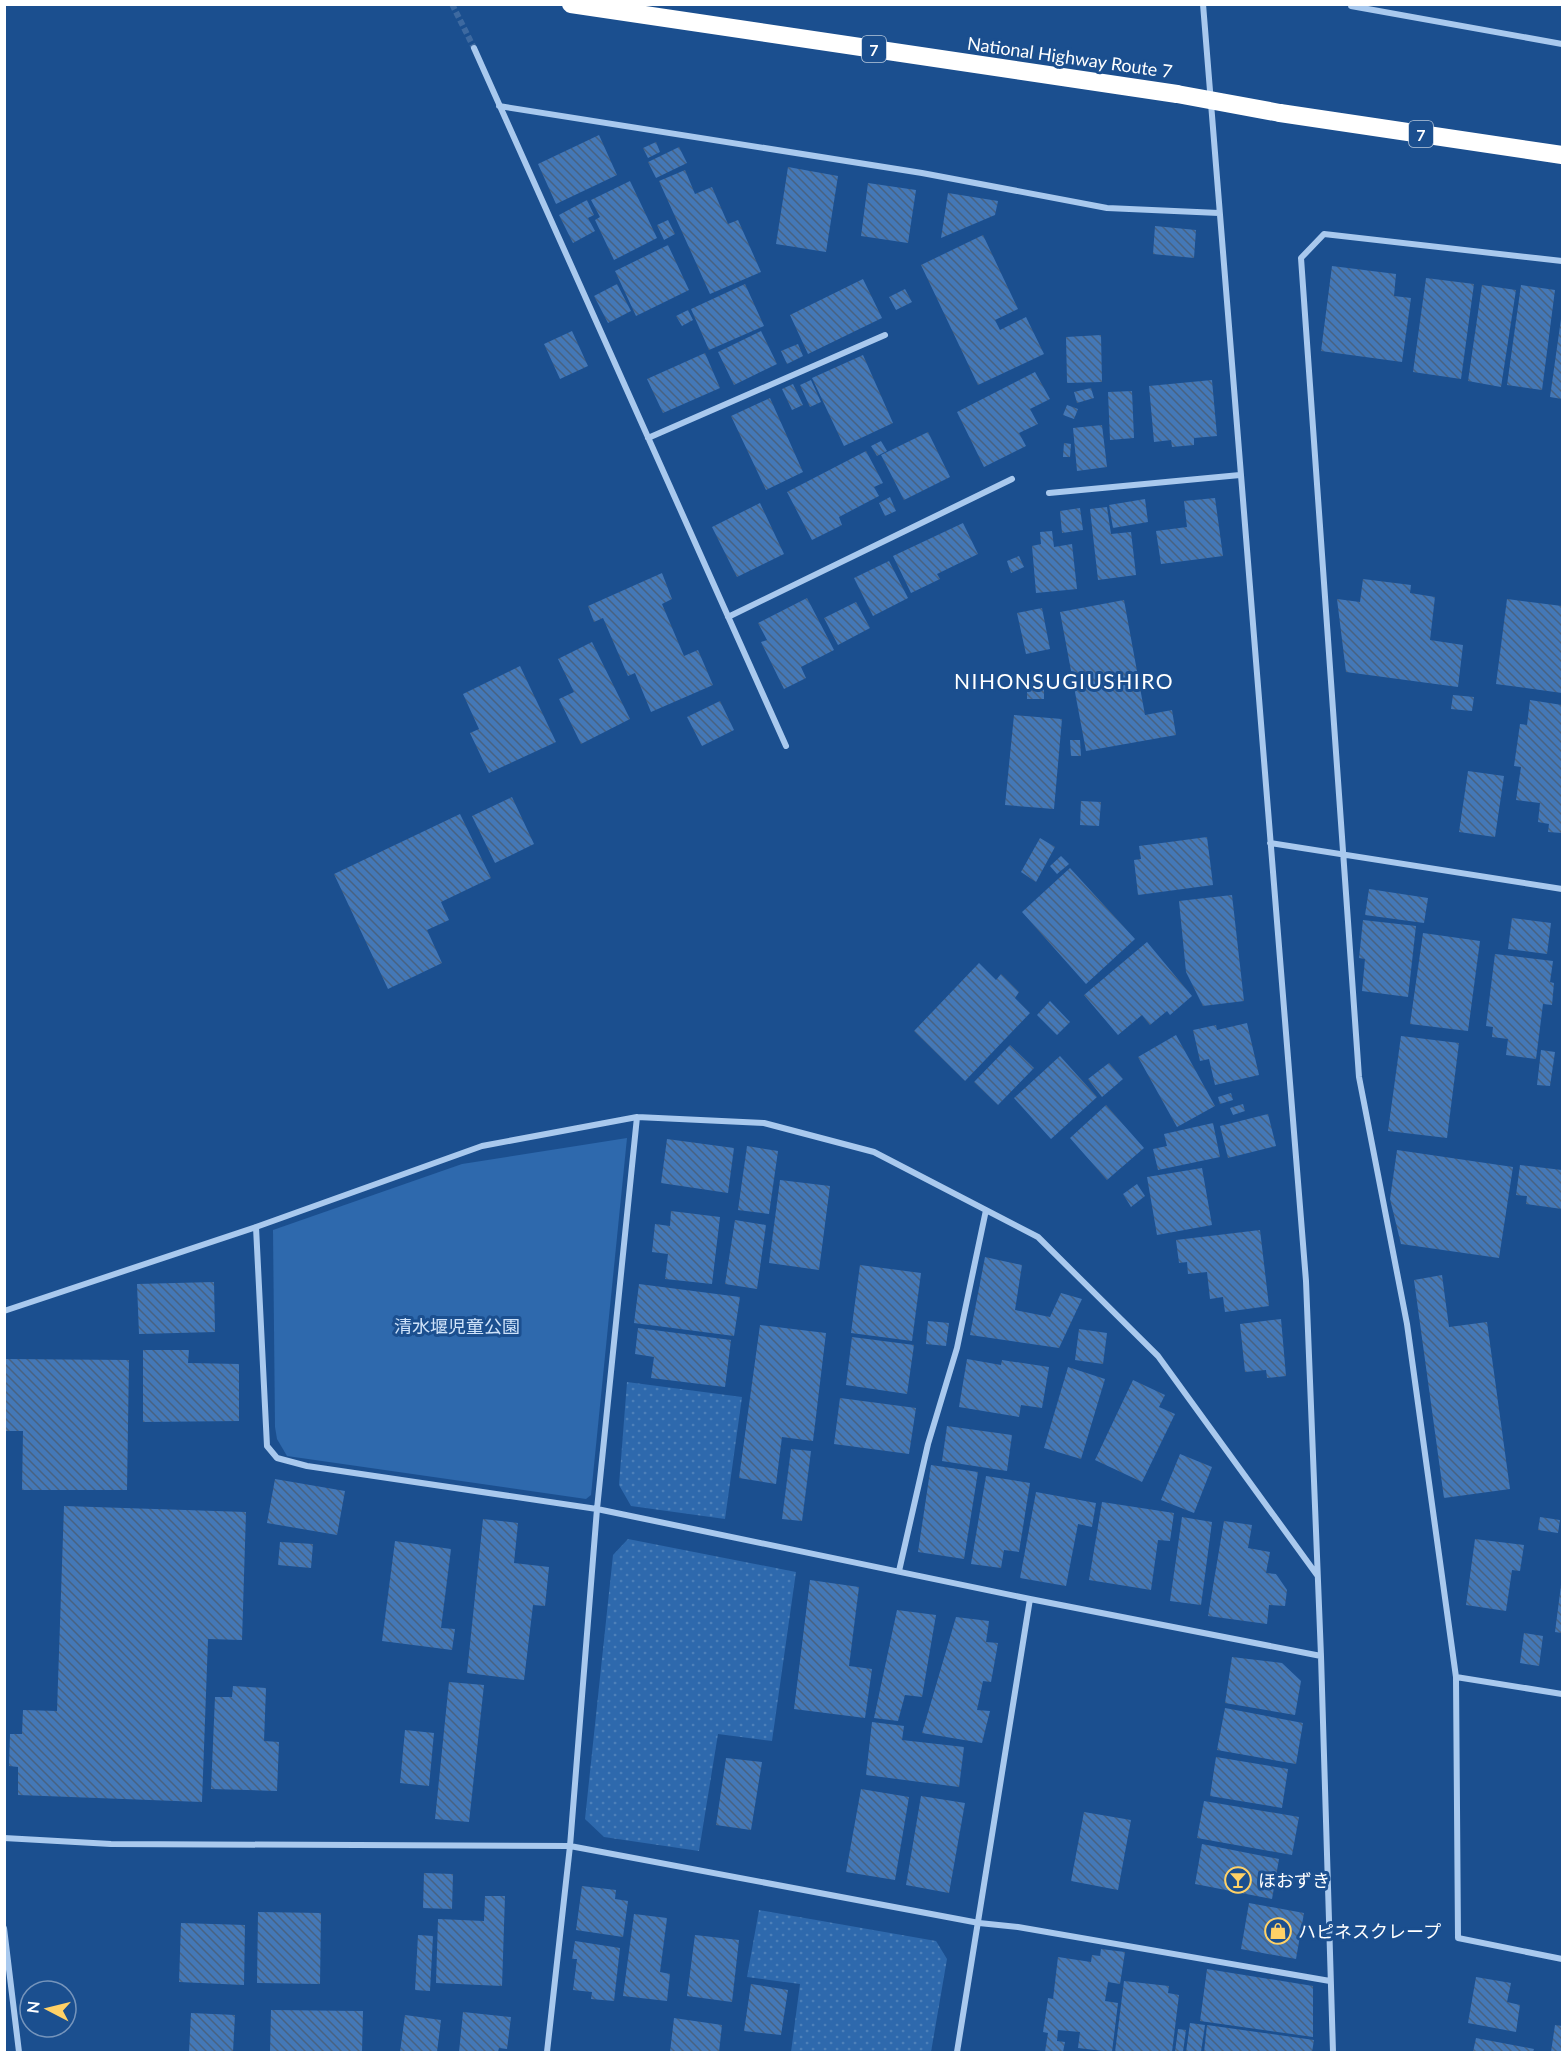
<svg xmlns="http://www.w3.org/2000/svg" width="1567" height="2057" font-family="Lato,'Noto Sans JP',sans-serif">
<defs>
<pattern id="grass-dots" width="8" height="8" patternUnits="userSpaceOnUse" patternTransform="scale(1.5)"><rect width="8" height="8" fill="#2e69ad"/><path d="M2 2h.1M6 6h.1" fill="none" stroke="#4d80b9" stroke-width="1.8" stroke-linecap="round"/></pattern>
<pattern id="building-back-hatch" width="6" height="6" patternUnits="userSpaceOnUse" patternTransform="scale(1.5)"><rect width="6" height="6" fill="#4478b7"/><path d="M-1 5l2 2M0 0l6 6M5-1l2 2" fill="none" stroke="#486282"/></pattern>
</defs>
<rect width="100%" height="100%" fill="#1b4f8f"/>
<!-- grass -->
<path fill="url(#grass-dots)" d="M 627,1382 L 742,1397 L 725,1519 L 631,1506 L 619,1485 Z
M 628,1539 L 796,1572 L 772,1741 L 718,1734 L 699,1851 L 604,1837 L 585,1819 L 613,1555 Z
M 759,1910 L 936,1941 L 947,1959 L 931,2052 L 791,2052 L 800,1984 L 747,1977 Z"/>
<!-- park -->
<path fill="#2e69ad" d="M 627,1138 L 591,1495 L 586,1499 L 287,1456 L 277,1439 L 275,1427 L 273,1230 L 462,1164 Z"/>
<!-- building -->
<path fill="url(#building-back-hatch)" d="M 599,135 L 617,175 L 556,204 L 538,164 Z
M 656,142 L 660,152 L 648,158 L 643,148 Z
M 679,147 L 687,163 L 656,178 L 648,162 Z
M 788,167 L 838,176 L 826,252 L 776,244 Z
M 685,170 L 695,194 L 712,187 L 728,224 L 738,220 L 761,272 L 710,294 L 659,181 Z
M 630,181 L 657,238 L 614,260 L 595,220 L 600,217 L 591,200 Z
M 868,183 L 916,190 L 908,243 L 861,236 Z
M 948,193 L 998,201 L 995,215 L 941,238 Z
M 587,200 L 594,215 L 588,218 L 595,231 L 573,243 L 559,215 Z
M 668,220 L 675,234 L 664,240 L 657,225 Z
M 1155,226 L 1196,230 L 1194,258 L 1153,254 Z
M 983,235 L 1018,309 L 995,320 L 1000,330 L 1026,317 L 1044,354 L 978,385 L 921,265 Z
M 668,245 L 689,290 L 636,316 L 615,271 Z
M 1332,266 L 1396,274 L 1394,296 L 1411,298 L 1402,362 L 1321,351 Z
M 1426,278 L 1474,284 L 1461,379 L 1413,372 Z
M 863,279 L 882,318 L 808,354 L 790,315 Z
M 617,284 L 631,311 L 608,323 L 594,296 Z
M 745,284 L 764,326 L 709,350 L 691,309 Z
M 1482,285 L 1516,290 L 1501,387 L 1468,381 Z
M 1521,285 L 1555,290 L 1542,390 L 1507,385 Z
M 905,289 L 912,302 L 896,310 L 889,297 Z
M 688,310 L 693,320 L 682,326 L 676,316 Z
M 1561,319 L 1562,319 L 1562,399 L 1550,397 Z
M 572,331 L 588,366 L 560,379 L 544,344 Z
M 761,331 L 777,364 L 734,385 L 718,352 Z
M 1101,335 L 1102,382 L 1067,383 L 1066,337 Z
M 798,344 L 803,356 L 787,364 L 781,351 Z
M 705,353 L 720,388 L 663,413 L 647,379 Z
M 863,355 L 893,423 L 844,446 L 812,378 Z
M 1035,372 L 1050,399 L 1030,409 L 1038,424 L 1019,433 L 1026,446 L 984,467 L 957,412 Z
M 811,380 L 821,402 L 810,407 L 800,385 Z
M 1212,380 L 1217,436 L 1194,438 L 1194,445 L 1172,447 L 1171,440 L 1154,442 L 1149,386 Z
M 793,384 L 803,405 L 792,410 L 782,389 Z
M 1091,388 L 1094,398 L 1077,403 L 1074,392 Z
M 1132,391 L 1134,438 L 1110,440 L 1108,392 Z
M 770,398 L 803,472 L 766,490 L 731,416 Z
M 1067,405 L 1078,409 L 1074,419 L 1063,415 Z
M 1102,425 L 1107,467 L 1077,471 L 1073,428 Z
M 928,432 L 950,477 L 904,500 L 881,455 Z
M 881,441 L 887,451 L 877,456 L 871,446 Z
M 1064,443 L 1071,444 L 1070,457 L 1063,457 Z
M 866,451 L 883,483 L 874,487 L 879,496 L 839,517 L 842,525 L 812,540 L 787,492 Z
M 890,497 L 896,511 L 885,516 L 879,503 Z
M 1215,498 L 1223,556 L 1161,564 L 1156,531 L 1187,527 L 1184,501 Z
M 1145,499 L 1148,522 L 1113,528 L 1109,505 Z
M 760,503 L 784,554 L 737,577 L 712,527 Z
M 1107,507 L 1111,534 L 1131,532 L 1136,575 L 1098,580 L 1090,509 Z
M 1080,508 L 1083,530 L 1062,533 L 1060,511 Z
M 963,523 L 978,554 L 937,574 L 940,579 L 911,593 L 893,556 Z
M 1052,531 L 1054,547 L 1072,544 L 1077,589 L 1036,593 L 1032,546 L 1041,544 L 1040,532 Z
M 1019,556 L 1024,567 L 1011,573 L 1007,561 Z
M 889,561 L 908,598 L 873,616 L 854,578 Z
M 662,573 L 672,599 L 662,604 L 684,656 L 698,650 L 713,685 L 651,712 L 635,673 L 628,676 L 603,618 L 594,622 L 588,606 Z
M 1363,579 L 1411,585 L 1410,593 L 1435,597 L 1430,640 L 1463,645 L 1458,687 L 1346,672 L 1337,599 L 1360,602 Z
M 807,598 L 834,650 L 801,667 L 806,678 L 784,689 L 761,642 L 767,640 L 758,623 Z
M 1507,599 L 1562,606 L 1562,693 L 1496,684 Z
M 1124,600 L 1145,715 L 1172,710 L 1176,735 L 1086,751 L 1060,612 Z
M 856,602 L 870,628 L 838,645 L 824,618 Z
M 1042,608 L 1050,649 L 1026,654 L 1017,613 Z
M 592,642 L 630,719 L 581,744 L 559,699 L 574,692 L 558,659 Z
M 520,666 L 556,742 L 489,773 L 470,733 L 479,729 L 463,694 Z
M 1044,677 L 1044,699 L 1027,699 L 1027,678 Z
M 1453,695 L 1474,697 L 1472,711 L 1451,709 Z
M 1530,700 L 1562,705 L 1562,833 L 1548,832 L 1549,824 L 1538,822 L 1540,803 L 1516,800 L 1521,767 L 1514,766 L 1520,724 L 1527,725 Z
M 720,701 L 734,730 L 702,746 L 687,717 Z
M 1014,715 L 1062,719 L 1054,809 L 1005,805 Z
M 1070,740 L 1080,740 L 1081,756 L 1071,756 Z
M 1468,771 L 1504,776 L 1495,837 L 1459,832 Z
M 512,797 L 534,844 L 495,863 L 472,816 Z
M 1081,801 L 1101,802 L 1099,826 L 1080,825 Z
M 460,814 L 491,878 L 441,902 L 449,920 L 427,930 L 442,963 L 388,989 L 334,874 Z
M 1207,837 L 1213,885 L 1138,895 L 1134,860 L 1141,859 L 1139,846 Z
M 1040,838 L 1055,847 L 1036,882 L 1021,872 Z
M 1061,856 L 1069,864 L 1057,874 L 1050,866 Z
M 1070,868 L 1135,939 L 1086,984 L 1022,912 Z
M 1369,889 L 1428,898 L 1424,923 L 1365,915 Z
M 1232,895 L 1244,1001 L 1203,1006 L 1186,972 L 1179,901 Z
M 1512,918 L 1551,923 L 1547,954 L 1508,949 Z
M 1363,920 L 1416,926 L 1408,997 L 1362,991 L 1365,959 L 1359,958 Z
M 1423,933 L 1480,941 L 1468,1031 L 1410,1024 Z
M 1147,942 L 1192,996 L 1170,1015 L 1167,1011 L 1150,1025 L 1142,1015 L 1118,1035 L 1084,995 Z
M 1495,954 L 1553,961 L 1550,982 L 1554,983 L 1552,1005 L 1543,1004 L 1536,1059 L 1506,1055 L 1508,1039 L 1492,1037 L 1493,1027 L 1486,1026 Z
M 979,963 L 996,980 L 1001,974 L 1019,992 L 1015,998 L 1030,1013 L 965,1081 L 914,1031 Z
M 1050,1001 L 1070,1022 L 1057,1035 L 1037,1015 Z
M 1247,1023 L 1259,1075 L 1215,1085 L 1209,1059 L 1200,1061 L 1193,1030 L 1216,1025 L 1217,1030 Z
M 1176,1035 L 1215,1106 L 1177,1127 L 1138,1057 Z
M 1401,1036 L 1459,1043 L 1447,1138 L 1388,1131 Z
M 1010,1045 L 1034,1068 L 998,1105 L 974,1082 Z
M 1541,1050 L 1555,1052 L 1550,1086 L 1537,1085 Z
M 1060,1056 L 1097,1097 L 1051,1139 L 1014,1098 Z
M 1109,1063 L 1123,1079 L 1102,1097 L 1088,1079 Z
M 1231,1093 L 1233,1100 L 1220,1104 L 1218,1097 Z
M 1243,1104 L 1245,1111 L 1233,1115 L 1230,1108 Z
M 1106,1105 L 1144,1148 L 1107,1180 L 1070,1138 Z
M 1268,1114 L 1276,1146 L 1228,1158 L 1220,1126 Z
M 1213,1123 L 1220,1157 L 1158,1170 L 1153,1149 L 1167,1146 L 1164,1134 Z
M 667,1139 L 734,1148 L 728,1193 L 661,1183 Z
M 747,1146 L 778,1151 L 769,1214 L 738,1210 Z
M 1397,1150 L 1513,1167 L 1499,1258 L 1401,1244 L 1390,1199 Z
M 1520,1165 L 1562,1170 L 1562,1209 L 1526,1204 L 1527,1196 L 1516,1195 Z
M 1202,1168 L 1212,1225 L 1157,1235 L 1147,1177 Z
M 780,1180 L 830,1186 L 819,1270 L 769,1263 Z
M 1137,1184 L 1145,1196 L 1131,1207 L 1123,1194 Z
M 671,1211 L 720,1217 L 712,1284 L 665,1279 L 668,1254 L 652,1252 L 655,1224 L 670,1226 Z
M 735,1220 L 766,1225 L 757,1289 L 725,1284 Z
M 1260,1230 L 1269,1306 L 1225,1312 L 1223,1297 L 1210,1299 L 1207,1272 L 1188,1274 L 1187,1262 L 1179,1263 L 1176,1240 Z
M 985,1257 L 1022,1265 L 1015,1310 L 1050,1317 L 1061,1293 L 1082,1299 L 1059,1348 L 970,1335 Z
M 860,1265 L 921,1273 L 912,1341 L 851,1333 Z
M 1442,1275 L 1449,1327 L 1487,1322 L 1510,1489 L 1444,1498 L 1414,1280 Z
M 214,1282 L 215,1332 L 139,1334 L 137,1284 Z
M 639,1284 L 740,1297 L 734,1336 L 634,1323 Z
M 1281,1319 L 1286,1376 L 1267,1378 L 1266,1370 L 1245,1372 L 1240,1324 Z
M 928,1321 L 949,1323 L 946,1346 L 926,1344 Z
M 760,1325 L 826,1333 L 813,1441 L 782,1437 L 776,1484 L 739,1478 Z
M 638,1328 L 731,1340 L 725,1387 L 651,1378 L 654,1357 L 635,1354 Z
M 1079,1329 L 1107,1333 L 1103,1364 L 1075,1360 Z
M 852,1337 L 914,1345 L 907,1394 L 846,1385 Z
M 143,1350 L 189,1350 L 188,1363 L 239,1364 L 239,1421 L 143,1422 Z
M 5,1359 L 129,1360 L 127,1490 L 22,1490 L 23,1431 L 4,1431 Z
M 967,1359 L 1001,1365 L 1002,1360 L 1049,1367 L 1042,1408 L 1021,1405 L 1019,1417 L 959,1407 Z
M 1068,1367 L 1105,1379 L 1081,1459 L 1044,1448 Z
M 1133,1380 L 1165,1395 L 1159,1407 L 1175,1414 L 1142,1482 L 1095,1460 Z
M 840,1398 L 916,1408 L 909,1454 L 834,1444 Z
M 947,1426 L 1012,1435 L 1007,1471 L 942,1461 Z
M 791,1449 L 811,1451 L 802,1521 L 782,1519 Z
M 1180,1454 L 1212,1467 L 1194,1513 L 1161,1500 Z
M 931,1465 L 978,1472 L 964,1559 L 918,1552 Z
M 986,1476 L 1030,1483 L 1019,1552 L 1004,1550 L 1001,1568 L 971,1564 Z
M 275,1479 L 345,1491 L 337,1535 L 267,1523 Z
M 1036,1492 L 1096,1503 L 1092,1527 L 1078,1524 L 1066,1586 L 1020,1578 Z
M 1102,1502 L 1174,1513 L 1170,1541 L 1158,1540 L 1151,1590 L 1089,1580 Z
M 64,1506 L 246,1512 L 242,1640 L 208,1639 L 202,1802 L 18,1795 L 18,1767 L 9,1766 L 10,1734 L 22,1734 L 23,1710 L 57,1711 Z
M 1182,1517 L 1212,1522 L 1201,1605 L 1170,1601 Z
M 1540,1517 L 1560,1520 L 1558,1533 L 1538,1530 Z
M 483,1519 L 518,1523 L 514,1563 L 549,1567 L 545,1606 L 533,1605 L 524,1680 L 467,1673 Z
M 1224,1521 L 1252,1525 L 1248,1548 L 1270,1552 L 1266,1573 L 1276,1574 L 1287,1590 L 1285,1606 L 1269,1605 L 1267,1624 L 1208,1616 Z
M 1475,1539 L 1524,1545 L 1520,1571 L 1512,1570 L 1506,1611 L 1466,1605 Z
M 395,1541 L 451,1549 L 441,1628 L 455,1629 L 452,1650 L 382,1641 Z
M 280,1542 L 313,1544 L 311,1568 L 278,1565 Z
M 810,1580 L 859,1587 L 849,1666 L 872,1669 L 865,1718 L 794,1709 Z
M 1561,1585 L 1562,1585 L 1562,1633 L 1555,1632 Z
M 897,1610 L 936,1615 L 922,1697 L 905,1695 L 898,1721 L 874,1718 Z
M 956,1617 L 989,1621 L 986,1642 L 998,1643 L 991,1682 L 983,1681 L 977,1710 L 990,1711 L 982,1743 L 922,1733 Z
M 1524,1633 L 1543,1636 L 1539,1666 L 1520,1663 Z
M 1232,1657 L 1282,1663 L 1301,1681 L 1295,1715 L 1225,1703 Z
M 449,1682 L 484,1685 L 469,1822 L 435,1819 Z
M 233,1686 L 266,1688 L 264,1741 L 279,1742 L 277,1791 L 211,1789 L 215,1697 L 232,1697 Z
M 1225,1708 L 1303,1723 L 1296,1764 L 1217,1750 Z
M 872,1722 L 904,1726 L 902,1740 L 964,1747 L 959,1787 L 866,1775 Z
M 405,1730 L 434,1733 L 429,1786 L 400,1783 Z
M 1216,1757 L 1288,1769 L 1282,1808 L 1210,1796 Z
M 726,1758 L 762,1762 L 751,1830 L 716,1825 Z
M 861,1789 L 909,1797 L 895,1880 L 846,1872 Z
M 921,1796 L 965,1803 L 949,1893 L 906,1885 Z
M 1204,1801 L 1299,1817 L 1292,1855 L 1197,1838 Z
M 1084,1812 L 1131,1820 L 1118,1890 L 1071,1881 Z
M 1202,1844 L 1279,1859 L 1272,1899 L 1195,1884 Z
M 424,1873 L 453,1874 L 452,1909 L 423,1908 Z
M 582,1886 L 616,1890 L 615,1899 L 628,1901 L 623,1937 L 576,1930 Z
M 485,1896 L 505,1896 L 502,1986 L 436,1983 L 438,1919 L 484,1921 Z
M 1249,1903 L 1304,1913 L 1296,1959 L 1241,1949 Z
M 258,1912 L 321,1913 L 320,1984 L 257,1983 Z
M 634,1914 L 667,1918 L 660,1972 L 670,1974 L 667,2001 L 623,1996 Z
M 181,1923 L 245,1925 L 244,1985 L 179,1982 Z
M 418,1935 L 433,1936 L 430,1991 L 415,1990 Z
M 695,1935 L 739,1940 L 732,2002 L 687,1996 Z
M 575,1941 L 620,1948 L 614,2001 L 591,1999 L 592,1992 L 573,1990 L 577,1959 L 572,1959 Z
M 1101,1949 L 1125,1952 L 1120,1984 L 1108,1982 L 1105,2001 L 1118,2003 L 1112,2052 L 1078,2048 L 1080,2032 L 1058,2030 L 1057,2041 L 1065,2042 L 1063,2052 L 1045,2052 L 1048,2033 L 1043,2032 L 1048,1998 L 1053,1999 L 1058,1957 L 1091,1962 L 1092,1955 L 1100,1956 Z
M 1207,1969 L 1313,1986 L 1313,2037 L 1200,2021 Z
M 1476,1977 L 1511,1983 L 1507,2002 L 1520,2005 L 1516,2032 L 1468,2023 Z
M 1124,1981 L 1169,1986 L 1168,1993 L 1179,1995 L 1172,2052 L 1115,2052 Z
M 751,1984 L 788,1990 L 781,2035 L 744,2031 Z
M 271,2010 L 363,2011 L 362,2052 L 270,2052 Z
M 463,2012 L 511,2017 L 507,2049 L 499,2048 L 498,2052 L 459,2052 Z
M 191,2013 L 235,2015 L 233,2052 L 189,2052 Z
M 405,2015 L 441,2020 L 437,2052 L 400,2052 Z
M 674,2018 L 722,2025 L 719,2052 L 670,2052 Z
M 1190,2023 L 1205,2025 L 1201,2052 L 1186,2052 Z
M 1207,2025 L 1314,2040 L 1312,2052 L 1204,2052 Z
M 1555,2025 L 1562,2026 L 1562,2052 L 1551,2052 Z
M 1178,2029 L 1186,2030 L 1183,2052 L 1175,2052 Z
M 1476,2038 L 1534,2049 L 1533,2052 L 1473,2052 Z"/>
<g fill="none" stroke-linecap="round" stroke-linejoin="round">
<!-- street-tunnel -->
<path stroke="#3d69a0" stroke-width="6" stroke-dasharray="6 3" stroke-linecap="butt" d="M 452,4 L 474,48"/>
<!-- street -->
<path stroke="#a9c9ee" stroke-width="6" d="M 1203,4 L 1306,1281 L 1321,1656 L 1333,2052
M 1351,4 L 1351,6 L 1562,44
M 474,48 L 786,746
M 499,106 L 922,173 L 1107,208 L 1219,213
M 1562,261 L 1324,234 L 1301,258 L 1359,1077 L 1407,1324 L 1456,1677 L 1458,1938 L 1562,1959
M 648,438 L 885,335
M 1049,493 L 1240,475
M 728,617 L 1012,479
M 1270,843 L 1562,889
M 256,1227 L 267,1446 L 277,1458 L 307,1466 L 597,1509 L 1030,1599 L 1321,1656
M 4,1311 L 256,1227 L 482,1146 L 637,1117 L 764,1123 L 874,1152 L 1038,1237 L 1158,1356 L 1317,1575
M 899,1571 L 928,1444 L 957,1348 L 986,1210
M 1456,1677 L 1562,1694
M 4,1838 L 111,1844 L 570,1846 L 979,1923 L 1018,1927 L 1330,1981
M 4,1928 L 19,2052
M 547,2052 L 570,1846 L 597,1509 L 637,1117
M 957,2052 L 1030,1599"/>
<!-- highway -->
<path stroke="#fff" stroke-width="18" d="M 571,4 L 1177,94
M 1280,113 L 1562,155"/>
<!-- highway-bridge -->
<path stroke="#fff" stroke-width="18" d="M 1177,94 L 1280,113"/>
</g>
<!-- icons -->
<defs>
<g id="bar-ring" transform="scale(1.35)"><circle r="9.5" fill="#1b4f8f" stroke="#ffd166" stroke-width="1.5"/><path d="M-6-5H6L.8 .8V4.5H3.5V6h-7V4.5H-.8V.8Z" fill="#ffd166"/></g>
<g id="shop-ring" transform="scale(1.35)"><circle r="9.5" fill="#1b4f8f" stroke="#ffd166" stroke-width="1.5"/><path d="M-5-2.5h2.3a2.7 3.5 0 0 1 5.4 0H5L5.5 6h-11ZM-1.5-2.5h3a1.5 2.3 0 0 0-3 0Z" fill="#ffd166"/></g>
</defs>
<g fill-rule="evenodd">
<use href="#bar-ring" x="1238" y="1880"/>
<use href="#shop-ring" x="1278" y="1931"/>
</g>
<g text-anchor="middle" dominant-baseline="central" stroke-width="6" stroke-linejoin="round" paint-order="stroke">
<!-- shield labels -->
<g fill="#1b4f8f" stroke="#bbcadd" stroke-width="1.5">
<rect x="862" y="36" width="24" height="26" rx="4.5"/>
<rect x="1409" y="121" width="24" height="26" rx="4.5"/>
</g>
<g font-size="16" font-weight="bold" fill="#fff">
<text x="874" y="49">7</text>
<text x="1421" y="134">7</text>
</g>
<!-- street labels -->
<g font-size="18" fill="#fff" stroke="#1b4f8f">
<text transform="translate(1070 57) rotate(8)">National Highway Route 7</text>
</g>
<!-- park labels -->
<g font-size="18" fill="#cfe3fa" stroke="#1b4f8f">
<text x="457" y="1326">清水堰児童公園</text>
</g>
<!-- poi labels -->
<g font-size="18" fill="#fff" stroke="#1b4f8f" text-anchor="start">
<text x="1258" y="1880">ほおずき</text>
<text x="1298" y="1931">ハピネスクレープ</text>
</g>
<!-- quarter labels -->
<g font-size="21" letter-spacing="1.5" fill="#fff" stroke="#1b4f8f">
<text x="1064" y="680">NIHONSUGIUSHIRO</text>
</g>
</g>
<!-- border -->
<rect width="1567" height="2057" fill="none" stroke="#ffffff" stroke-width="12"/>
<!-- north arrow -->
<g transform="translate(48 2009) rotate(277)"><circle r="28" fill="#1b4f8f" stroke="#7695bc" stroke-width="1.5"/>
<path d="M0-4.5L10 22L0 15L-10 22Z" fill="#ffd166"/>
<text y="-9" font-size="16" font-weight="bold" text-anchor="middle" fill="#ffffff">N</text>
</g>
</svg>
